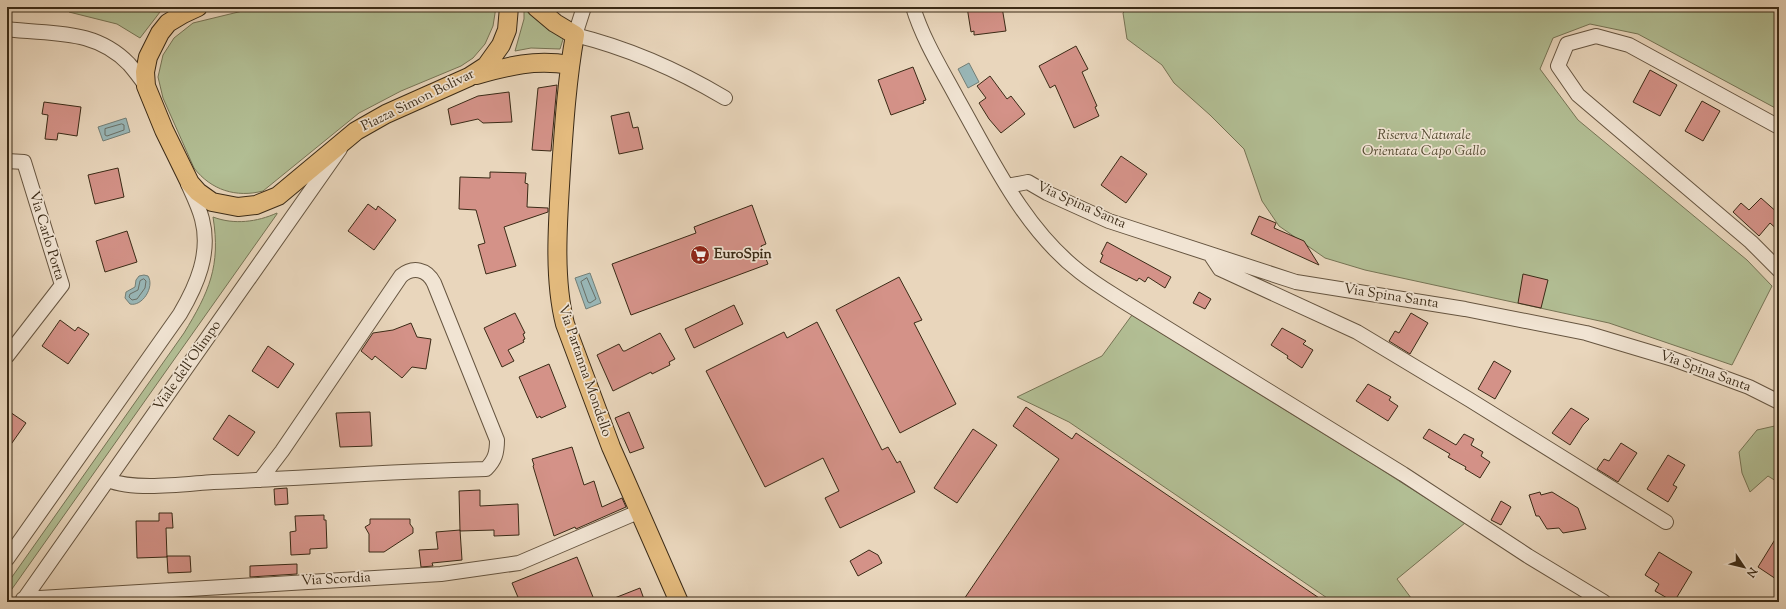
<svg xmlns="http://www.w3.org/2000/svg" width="1786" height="609" font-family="'Sorts Mill Goudy',serif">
<rect width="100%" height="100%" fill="#e9d6bc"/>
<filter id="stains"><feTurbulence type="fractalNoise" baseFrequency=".005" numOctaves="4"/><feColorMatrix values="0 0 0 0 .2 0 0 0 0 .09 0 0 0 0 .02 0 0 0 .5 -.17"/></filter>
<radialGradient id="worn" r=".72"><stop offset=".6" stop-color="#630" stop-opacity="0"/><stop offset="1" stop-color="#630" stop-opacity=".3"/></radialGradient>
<!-- green -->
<path fill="#b2be94" stroke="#767455" d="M 259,7 L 496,7 L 493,26 L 485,44 L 473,58 L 461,66 L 401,91 L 359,113 L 263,191 C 236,198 211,190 194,168 L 163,98 L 158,77 L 163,55 L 174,38 L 193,23 Z
M 1128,7 L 1774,7 L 1779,17 L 1779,110 L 1638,34 L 1590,24 L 1553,38 L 1540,69 L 1578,120 L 1747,260 L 1772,286 L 1732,365 L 1609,323 L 1365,270 L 1325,258 L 1279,226 L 1262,201 L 1244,149 L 1210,115 L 1174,83 L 1162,65 L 1127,39 L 1123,13 Z
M 69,8 L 160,12 L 140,38 L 117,24 L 69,12 Z
M 524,8 L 536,18 L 564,36 L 560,49 L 531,48 L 515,51 L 524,19 Z
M 277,213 L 277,214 L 7,596 L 7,584 L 184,333 C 209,292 221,266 213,217 C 234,225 257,222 277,213 Z
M 1132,315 L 1371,463 L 1465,523 L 1397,579 L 1414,602 L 1333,602 L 1069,422 L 1017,397 L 1102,356 Z
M 1779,425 L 1779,483 L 1768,476 L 1750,492 L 1742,473 L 1739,452 L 1757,430 Z"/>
<!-- water -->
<path fill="#99b7b8" stroke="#737f77" d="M 969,63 L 979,82 L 968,88 L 958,69 Z
M 126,118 L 130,132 L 103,141 L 98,127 Z
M 590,273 L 601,303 L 586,309 L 575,278 Z
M 144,275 L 148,276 C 155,287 142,307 130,304 L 125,298 L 126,292 L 135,287 L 136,280 L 139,276 Z"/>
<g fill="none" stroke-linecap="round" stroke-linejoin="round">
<!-- shore -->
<path stroke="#6a7067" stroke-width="1" d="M 122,124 L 124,125 L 124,130 L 107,136 L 105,135 L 105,129 Z
M 587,278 L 596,299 L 590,303 L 588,302 L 581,282 Z
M 144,279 L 146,281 L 145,288 L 137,299 L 132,300 L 129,297 L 130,294 L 138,290 L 140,281 Z"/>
</g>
<!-- building -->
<path fill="#d49288" stroke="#3a2a16" d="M 967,7 L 1002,7 L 1006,31 L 974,35 L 974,31 L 971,32 Z
M 1076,46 L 1088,69 L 1082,72 L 1097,106 L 1095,107 L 1099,116 L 1074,128 L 1055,85 L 1050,88 L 1039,66 Z
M 913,67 L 926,100 L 923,101 L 924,103 L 891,115 L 878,80 Z
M 1650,70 L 1677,85 L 1660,116 L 1633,102 Z
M 990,76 L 1007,99 L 1011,96 L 1025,114 L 1001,133 L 989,119 L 979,103 L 986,98 L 977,86 Z
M 557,85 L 551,151 L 532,150 L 538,88 Z
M 509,92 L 512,122 L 483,123 L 478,119 L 451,125 L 448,109 L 478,96 Z
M 1702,101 L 1720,111 L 1703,141 L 1685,131 Z
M 44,102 L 81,107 L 77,136 L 58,133 L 57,140 L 45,139 L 48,115 L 42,114 Z
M 629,112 L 633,128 L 638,127 L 643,149 L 619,154 L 611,116 Z
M 1121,156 L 1147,174 L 1126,203 L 1101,185 Z
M 118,168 L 124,197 L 95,204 L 88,175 Z
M 490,172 L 526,173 L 525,183 L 528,184 L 527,207 L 548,208 L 548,212 L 504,227 L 516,266 L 486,274 L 478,245 L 485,243 L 476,210 L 459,209 L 460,177 L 490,178 Z
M 1761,198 L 1779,214 L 1779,231 L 1770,223 L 1759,236 L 1733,212 L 1741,203 L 1749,210 Z
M 368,204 L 376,210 L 378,206 L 396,220 L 374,250 L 348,231 Z
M 752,205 L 766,244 L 761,246 L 768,264 L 631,315 L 612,264 L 696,233 L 694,227 Z
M 1259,216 L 1276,223 L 1274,228 L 1304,241 L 1319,265 L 1251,234 Z
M 127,231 L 137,262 L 105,272 L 96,241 Z
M 1107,242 L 1171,277 L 1165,288 L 1148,277 L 1145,282 L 1139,278 L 1137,281 L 1100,262 L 1103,255 L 1101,254 Z
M 1523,274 L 1548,280 L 1541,308 L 1518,303 Z
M 899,277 L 922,320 L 914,323 L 956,404 L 900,433 L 836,310 Z
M 1199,292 L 1211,299 L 1205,309 L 1193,303 Z
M 734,305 L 743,324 L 694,348 L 685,329 Z
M 515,313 L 525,333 L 523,334 L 525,339 L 523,340 L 524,342 L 508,350 L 514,361 L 502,367 L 484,328 Z
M 1411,313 L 1428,323 L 1410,354 L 1389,341 L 1395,331 L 1399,333 Z
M 60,320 L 75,331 L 78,327 L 89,334 L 68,364 L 42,346 Z
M 817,322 L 882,450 L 888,447 L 897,463 L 900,461 L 915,492 L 840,528 L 825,498 L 839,491 L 823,458 L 765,487 L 706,371 L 784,332 L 787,338 Z
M 411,323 L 417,337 L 431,339 L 426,369 L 412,367 L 402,378 L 375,356 L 372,360 L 361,351 L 373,333 L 393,330 Z
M 1282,328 L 1306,341 L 1303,344 L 1313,350 L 1302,368 L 1287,358 L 1288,356 L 1271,345 Z
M 660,333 L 675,359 L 669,362 L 670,365 L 652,374 L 651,372 L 613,391 L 597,355 L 619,344 L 623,351 L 625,351 Z
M 268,346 L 294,364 L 278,388 L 252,371 Z
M 1494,361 L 1511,371 L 1495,399 L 1478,389 Z
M 549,364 L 566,407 L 541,418 L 540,416 L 537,418 L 519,377 Z
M 1368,384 L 1391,397 L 1389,400 L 1398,406 L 1388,421 L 1356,401 Z
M 1026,407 L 1072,439 L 1076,433 L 1325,602 L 962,602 L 1059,459 L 1013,426 Z
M 1571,408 L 1589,419 L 1583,425 L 1570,445 L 1552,433 Z
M 7,410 L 26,423 L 7,450 Z
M 370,412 L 372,446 L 340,447 L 336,413 Z
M 629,412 L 644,448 L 630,453 L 615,418 Z
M 229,415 L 255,432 L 238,456 L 213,439 Z
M 973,429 L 997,445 L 957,503 L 934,488 Z
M 1429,429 L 1456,445 L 1464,434 L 1474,439 L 1471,445 L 1483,452 L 1481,456 L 1490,462 L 1480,478 L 1465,469 L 1466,467 L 1448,457 L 1450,454 L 1423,438 Z
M 1621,443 L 1637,453 L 1618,482 L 1597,469 L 1604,459 L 1609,461 Z
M 572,447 L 584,485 L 594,481 L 602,507 L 622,498 L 626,507 L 576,529 L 575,527 L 554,536 L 533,466 L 534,465 L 532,459 Z
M 1668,455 L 1685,465 L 1673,485 L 1677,487 L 1668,502 L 1647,489 Z
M 287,488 L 288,504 L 275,505 L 274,489 Z
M 480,490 L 480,506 L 518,504 L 519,535 L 494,536 L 494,530 L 460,531 L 459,491 Z
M 1540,492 L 1541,495 L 1552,492 L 1578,508 L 1586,529 L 1563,533 L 1559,528 L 1547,529 L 1539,516 L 1536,516 L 1529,495 Z
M 1501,501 L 1511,507 L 1501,525 L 1491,520 Z
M 159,513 L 172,513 L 173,528 L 166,528 L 167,557 L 137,558 L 136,521 L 159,521 Z
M 324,515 L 324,520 L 326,520 L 327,548 L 310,549 L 310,554 L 291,555 L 290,532 L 296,531 L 295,516 Z
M 370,519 L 410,519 L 410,524 L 413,528 L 413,533 L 384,552 L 369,552 L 369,534 L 365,527 L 370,524 Z
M 460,530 L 462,560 L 432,563 L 433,566 L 421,567 L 419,550 L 438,549 L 436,532 Z
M 1779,533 L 1779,581 L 1758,567 Z
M 869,550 L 878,555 L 882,563 L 858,576 L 850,561 Z
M 1659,552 L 1692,572 L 1674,602 L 1655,591 L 1659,584 L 1645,575 Z
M 167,556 L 190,556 L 191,572 L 168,573 Z
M 577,557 L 595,602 L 520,602 L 512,583 Z
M 297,564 L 297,574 L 250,577 L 250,566 Z
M 640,588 L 645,602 L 607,602 L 607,601 Z"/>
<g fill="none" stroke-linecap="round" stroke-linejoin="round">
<!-- minor casing -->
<g stroke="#665540" stroke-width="16">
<path id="minor" d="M 584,7 L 575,35 C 628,48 678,70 725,98
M 913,7 C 923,40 942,70 958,100 C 992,160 1024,229 1080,272 C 1094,283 1109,292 1123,301 L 1403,474 L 1528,556 L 1604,602
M 7,29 C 52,35 94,28 129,64 C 135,71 141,79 146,86
M 1779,127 L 1629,45 L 1596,36 L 1567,44 L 1558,66 L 1578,95 L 1751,242 L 1779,270
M 7,161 L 24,162 L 62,285 L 7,356
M 1007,186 L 1028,182 L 1047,193 L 1109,221 L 1296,282 L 1465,309 L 1586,333 L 1673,359 L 1749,387 L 1779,402
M 1210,254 L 1220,269 L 1357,332 L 1470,400 L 1666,522
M 108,480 C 135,491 184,484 213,482 C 304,478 395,471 486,469 C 495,460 497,453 497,440 L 434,283 C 427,269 413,266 401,276 L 282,451 L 260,480
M 7,559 L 180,314 C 197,285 211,253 202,219 C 199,207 193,195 188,184
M 23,599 L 441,574 L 519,563 L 638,512
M 22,602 L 340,149"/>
</g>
<!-- major casing -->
<g stroke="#3a2a16" stroke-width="20">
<path id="major" d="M 198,7 L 183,14 L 168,23 L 160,33 L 148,57 L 145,72 L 146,86 L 164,130 L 190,183 L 198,192 L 212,202 L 238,207 L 256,205 L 278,196 L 356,131 L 386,114 L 469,77 L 486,66 L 501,45 L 507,30 L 509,7
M 536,7 L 555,23 L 575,35 C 567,79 564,125 561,170 C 558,219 553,277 565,324 L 611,447 L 679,602
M 476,75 C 509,66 535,59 570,65"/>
</g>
<!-- minor -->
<use href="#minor" stroke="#f1e4d3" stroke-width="14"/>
<!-- major -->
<use href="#major" stroke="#e4bb7e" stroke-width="18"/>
</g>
<!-- icons -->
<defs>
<g id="supermarket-disc" transform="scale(1)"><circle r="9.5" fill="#8f2418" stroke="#f1e4d3"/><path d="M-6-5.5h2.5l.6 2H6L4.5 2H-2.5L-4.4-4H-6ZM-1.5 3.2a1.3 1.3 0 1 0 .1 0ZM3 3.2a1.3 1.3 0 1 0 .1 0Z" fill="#fff"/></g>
</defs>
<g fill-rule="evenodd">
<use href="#supermarket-disc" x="700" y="255"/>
</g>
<g text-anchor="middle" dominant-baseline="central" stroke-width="3.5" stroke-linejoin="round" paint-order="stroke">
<!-- street labels -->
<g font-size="14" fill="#3a2a16" stroke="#f1e4d3">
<text transform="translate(418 101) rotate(-26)">Piazza Simon Bolivar</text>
<text transform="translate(1081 206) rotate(24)">Via Spina Santa</text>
<text transform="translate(46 236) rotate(73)">Via Carlo Porta</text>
<text transform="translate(1391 297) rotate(9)">Via Spina Santa</text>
<text transform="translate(188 366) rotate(-55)">Viale dell'Olimpo</text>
<text transform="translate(584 371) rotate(71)">Via Partanna Mondello</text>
<text transform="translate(1705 372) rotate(20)">Via Spina Santa</text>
<text transform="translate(336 580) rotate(-3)">Via Scordia</text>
</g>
<!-- park labels -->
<g font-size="14" font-style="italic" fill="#52482f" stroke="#f1e4d3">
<text x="1424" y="136">Riserva Naturale<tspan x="1424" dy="16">Orientata Capo Gallo</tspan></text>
</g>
<!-- poi labels -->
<g font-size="14" font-weight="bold" fill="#3a2a16" stroke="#f1e4d3" text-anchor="start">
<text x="714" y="255">EuroSpin</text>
</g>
</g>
<!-- margin -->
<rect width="1786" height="609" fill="none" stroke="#e9d6bc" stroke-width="24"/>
<rect x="8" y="8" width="1770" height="593" fill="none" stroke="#3a2a16" stroke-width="2"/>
<rect x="12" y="12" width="1762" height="585" fill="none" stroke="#3a2a16"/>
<!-- north arrow -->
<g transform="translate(1744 567) rotate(125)" stroke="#f1e4d3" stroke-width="3" paint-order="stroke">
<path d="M0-3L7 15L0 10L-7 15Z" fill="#3a2a16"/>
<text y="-6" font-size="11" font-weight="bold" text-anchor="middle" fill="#3a2a16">N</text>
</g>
<rect width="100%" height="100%" filter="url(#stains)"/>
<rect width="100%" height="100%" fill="url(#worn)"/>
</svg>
